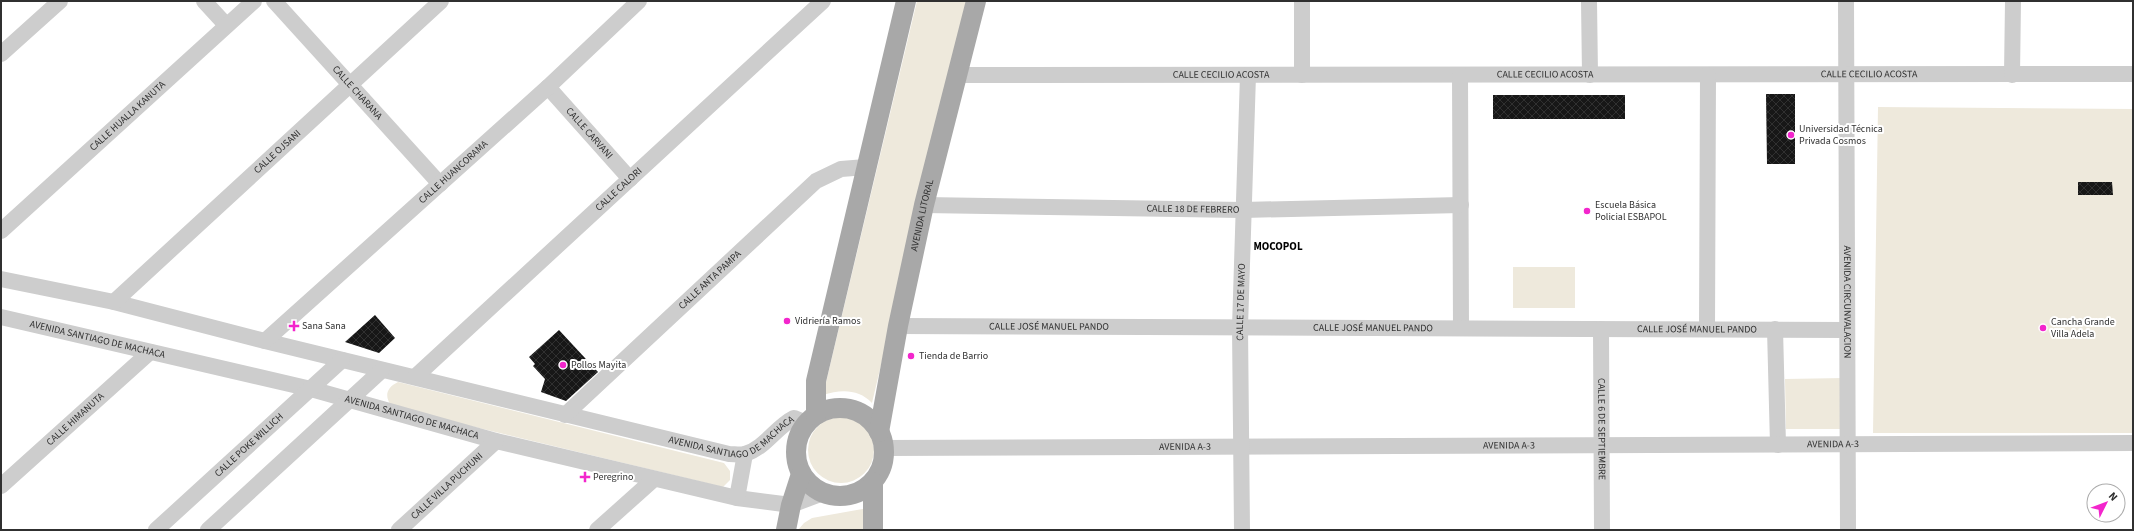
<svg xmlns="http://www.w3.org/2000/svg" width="2134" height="531" font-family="'Source Sans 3',sans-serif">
<defs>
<pattern id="building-cross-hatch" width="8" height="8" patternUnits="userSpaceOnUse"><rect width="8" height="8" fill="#171717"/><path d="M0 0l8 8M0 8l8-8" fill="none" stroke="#303030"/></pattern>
</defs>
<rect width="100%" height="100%" fill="#fff"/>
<!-- green -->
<path fill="#eee9dc" d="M 917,1 L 967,1 L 872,403 C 859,389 841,389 823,395 Z
M 1878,107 L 2133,109 L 2133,433 L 1873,433 Z
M 1513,267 L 1575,267 L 1575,308 L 1513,308 Z
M 1844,378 L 1847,429 L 1786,429 L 1785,379 Z
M 398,382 L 724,463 L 730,471 L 730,480 L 723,487 L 392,407 C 384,396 386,388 398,382 Z
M808 450a33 33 0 1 1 66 0a33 33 0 1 1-66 0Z
M 868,508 L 868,530 L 798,530 L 804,523 L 812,518 Z"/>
<!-- building -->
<path fill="url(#building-cross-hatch)" d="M 1766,94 L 1795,94 L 1795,164 L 1767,164 Z
M 1493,95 L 1625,95 L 1625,119 L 1493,119 Z
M 2078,182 L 2112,182 L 2113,195 L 2078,195 Z
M 375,315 L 395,338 L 379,353 L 345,342 Z
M 559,330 L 598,372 L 566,401 L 541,392 L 545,379 L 533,366 L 535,364 L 529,357 Z"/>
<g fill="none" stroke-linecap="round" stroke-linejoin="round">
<!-- minor -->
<g stroke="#cdcdcd" stroke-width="16">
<path d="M 204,1 L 226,25"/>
<path id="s1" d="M 274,1 L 440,184"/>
<path d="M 1302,1 L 1302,75"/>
<path d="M 1589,1 L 1590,75"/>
<path id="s2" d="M 1846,1 L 1848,530"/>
<path d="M 1,54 L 60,1"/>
<path id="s3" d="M 957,75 L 2133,74"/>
<path d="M 1460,75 L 1461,328"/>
<path d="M 2012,75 L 2013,1"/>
<path id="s4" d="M 548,87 L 630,179"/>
<path id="s5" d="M 924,205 L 1243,210 L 1461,205"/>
<path id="s6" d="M 1,231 L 254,1"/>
<path id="s7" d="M 1,279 L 114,302 L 265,341 L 729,454 C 734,454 741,455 745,454 C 765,448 776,427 794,418 L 806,423"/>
<path id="s8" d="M 114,302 L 441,1"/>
<path id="s9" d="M 1,317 L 311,389 L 496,441 L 737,498 L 791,505 L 823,493"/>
<path id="s10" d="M 898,326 L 1847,330"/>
<path id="s11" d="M 1601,329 L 1602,530"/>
<path d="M 1707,329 L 1708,75"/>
<path d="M 1775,329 L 1778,445"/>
<path id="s12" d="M 265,341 L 548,87 L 639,1"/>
<path id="s13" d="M 415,377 L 823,1"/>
<path id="s14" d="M 565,415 L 816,181 L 841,169 L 866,167"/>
<path id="s15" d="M 884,448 L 2133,443"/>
<path id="s16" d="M 1,486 L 150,352"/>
<path d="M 737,498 L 745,454"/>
<path id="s17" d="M 156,530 L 342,360"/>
<path d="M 208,530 L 382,370"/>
<path id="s18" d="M 399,530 L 496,441"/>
<path d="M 597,530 L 654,479"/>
<path id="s19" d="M 1242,530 L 1240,327 L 1248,75"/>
</g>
<!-- major -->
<g stroke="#a8a8a8" stroke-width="20">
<circle cx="840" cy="452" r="44"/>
<path d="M 816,415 L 816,381 L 906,1"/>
<path id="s20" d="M 879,432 L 898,326 L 924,205 L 976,1"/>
<path d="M 873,482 L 873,530"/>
<path d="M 786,530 L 791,505 L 801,474"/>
</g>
</g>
<!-- markers -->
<g fill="#f325cc" stroke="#fff" stroke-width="1.5">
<circle cx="1791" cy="135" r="4"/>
<circle cx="1587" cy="211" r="4"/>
<circle cx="787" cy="321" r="4"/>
<path d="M292 320h4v4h4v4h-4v4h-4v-4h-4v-4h4z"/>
<circle cx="2043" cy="328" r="4"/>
<circle cx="911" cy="356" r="4"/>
<circle cx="563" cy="365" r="4"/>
<path d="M583 471h4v4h4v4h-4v4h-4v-4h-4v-4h4z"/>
</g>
<g text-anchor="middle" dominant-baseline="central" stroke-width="4" stroke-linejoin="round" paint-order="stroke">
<!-- street labels -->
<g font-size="10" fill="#303030" stroke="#fff">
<text stroke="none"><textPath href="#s3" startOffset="264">CALLE CECILIO ACOSTA</textPath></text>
<text stroke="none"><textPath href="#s3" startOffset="588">CALLE CECILIO ACOSTA</textPath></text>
<text stroke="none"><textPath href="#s3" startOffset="912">CALLE CECILIO ACOSTA</textPath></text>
<text stroke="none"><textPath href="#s1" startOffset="124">CALLE CHARANA</textPath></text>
<text stroke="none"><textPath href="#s6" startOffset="171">CALLE HUALLA KANUTA</textPath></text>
<text stroke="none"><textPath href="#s4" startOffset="62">CALLE CARVANI</textPath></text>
<text stroke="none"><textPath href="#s8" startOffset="222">CALLE OJSANI</textPath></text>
<text stroke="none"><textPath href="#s12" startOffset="253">CALLE HUANCORAMA</textPath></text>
<text stroke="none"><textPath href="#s13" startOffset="277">CALLE CALORI</textPath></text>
<text stroke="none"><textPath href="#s5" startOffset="269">CALLE 18 DE FEBRERO</textPath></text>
<text stroke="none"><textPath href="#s20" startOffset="221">AVENIDA LITORAL</textPath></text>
<text stroke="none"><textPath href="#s14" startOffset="198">CALLE ANTA PAMPA</textPath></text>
<text stroke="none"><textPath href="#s19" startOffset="228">CALLE 17 DE MAYO</textPath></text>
<text stroke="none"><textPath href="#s2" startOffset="301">AVENIDA CIRCUNVALACION</textPath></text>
<text stroke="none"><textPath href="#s10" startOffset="151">CALLE JOSÉ MANUEL PANDO</textPath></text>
<text stroke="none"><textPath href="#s10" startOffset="475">CALLE JOSÉ MANUEL PANDO</textPath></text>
<text stroke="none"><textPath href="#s10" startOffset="799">CALLE JOSÉ MANUEL PANDO</textPath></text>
<text stroke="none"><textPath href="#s9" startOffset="99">AVENIDA SANTIAGO DE MACHACA</textPath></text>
<text stroke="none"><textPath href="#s9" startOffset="423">AVENIDA SANTIAGO DE MACHACA</textPath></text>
<text stroke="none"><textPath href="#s16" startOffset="100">CALLE HIMANUTA</textPath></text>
<text stroke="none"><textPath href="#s7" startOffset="756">AVENIDA SANTIAGO DE MACHACA</textPath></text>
<text stroke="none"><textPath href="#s11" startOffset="100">CALLE 6 DE SEPTIEMBRE</textPath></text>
<text stroke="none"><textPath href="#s15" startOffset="949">AVENIDA A-3</textPath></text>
<text stroke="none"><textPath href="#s17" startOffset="126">CALLE POKE WILLICH</textPath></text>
<text stroke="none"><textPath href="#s15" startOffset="625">AVENIDA A-3</textPath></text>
<text stroke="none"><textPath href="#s15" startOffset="301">AVENIDA A-3</textPath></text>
<text stroke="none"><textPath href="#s18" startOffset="65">CALLE VILLA PUCHUNI</textPath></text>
</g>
<!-- poi labels -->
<g font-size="10" fill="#303030" stroke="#fff" text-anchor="start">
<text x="1799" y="129">Universidad Técnica<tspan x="1799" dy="12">Privada Cosmos</tspan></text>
<text x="1595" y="205">Escuela Básica<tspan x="1595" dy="12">Policial ESBAPOL</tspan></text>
<text x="795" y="321">Vidriería Ramos</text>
<text x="2051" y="322">Cancha Grande<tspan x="2051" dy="12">Villa Adela</tspan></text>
<text x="302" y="326">Sana Sana</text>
<text x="919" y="356">Tienda de Barrio</text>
<text x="571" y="365">Pollos Mayita</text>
<text x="593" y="477">Peregrino</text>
</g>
<!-- neighbourhood labels -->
<g font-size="11" font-weight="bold" fill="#000" stroke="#fff">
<text x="1278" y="246">MOCOPOL</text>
</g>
</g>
<!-- border -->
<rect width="2134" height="531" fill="none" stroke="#303030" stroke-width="4"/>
<!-- north arrow -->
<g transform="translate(2106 503) rotate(48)"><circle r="19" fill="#ffffff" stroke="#acacac"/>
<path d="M0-3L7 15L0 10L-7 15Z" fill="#f325cc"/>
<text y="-6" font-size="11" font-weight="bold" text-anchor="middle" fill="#303030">N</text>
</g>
</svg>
